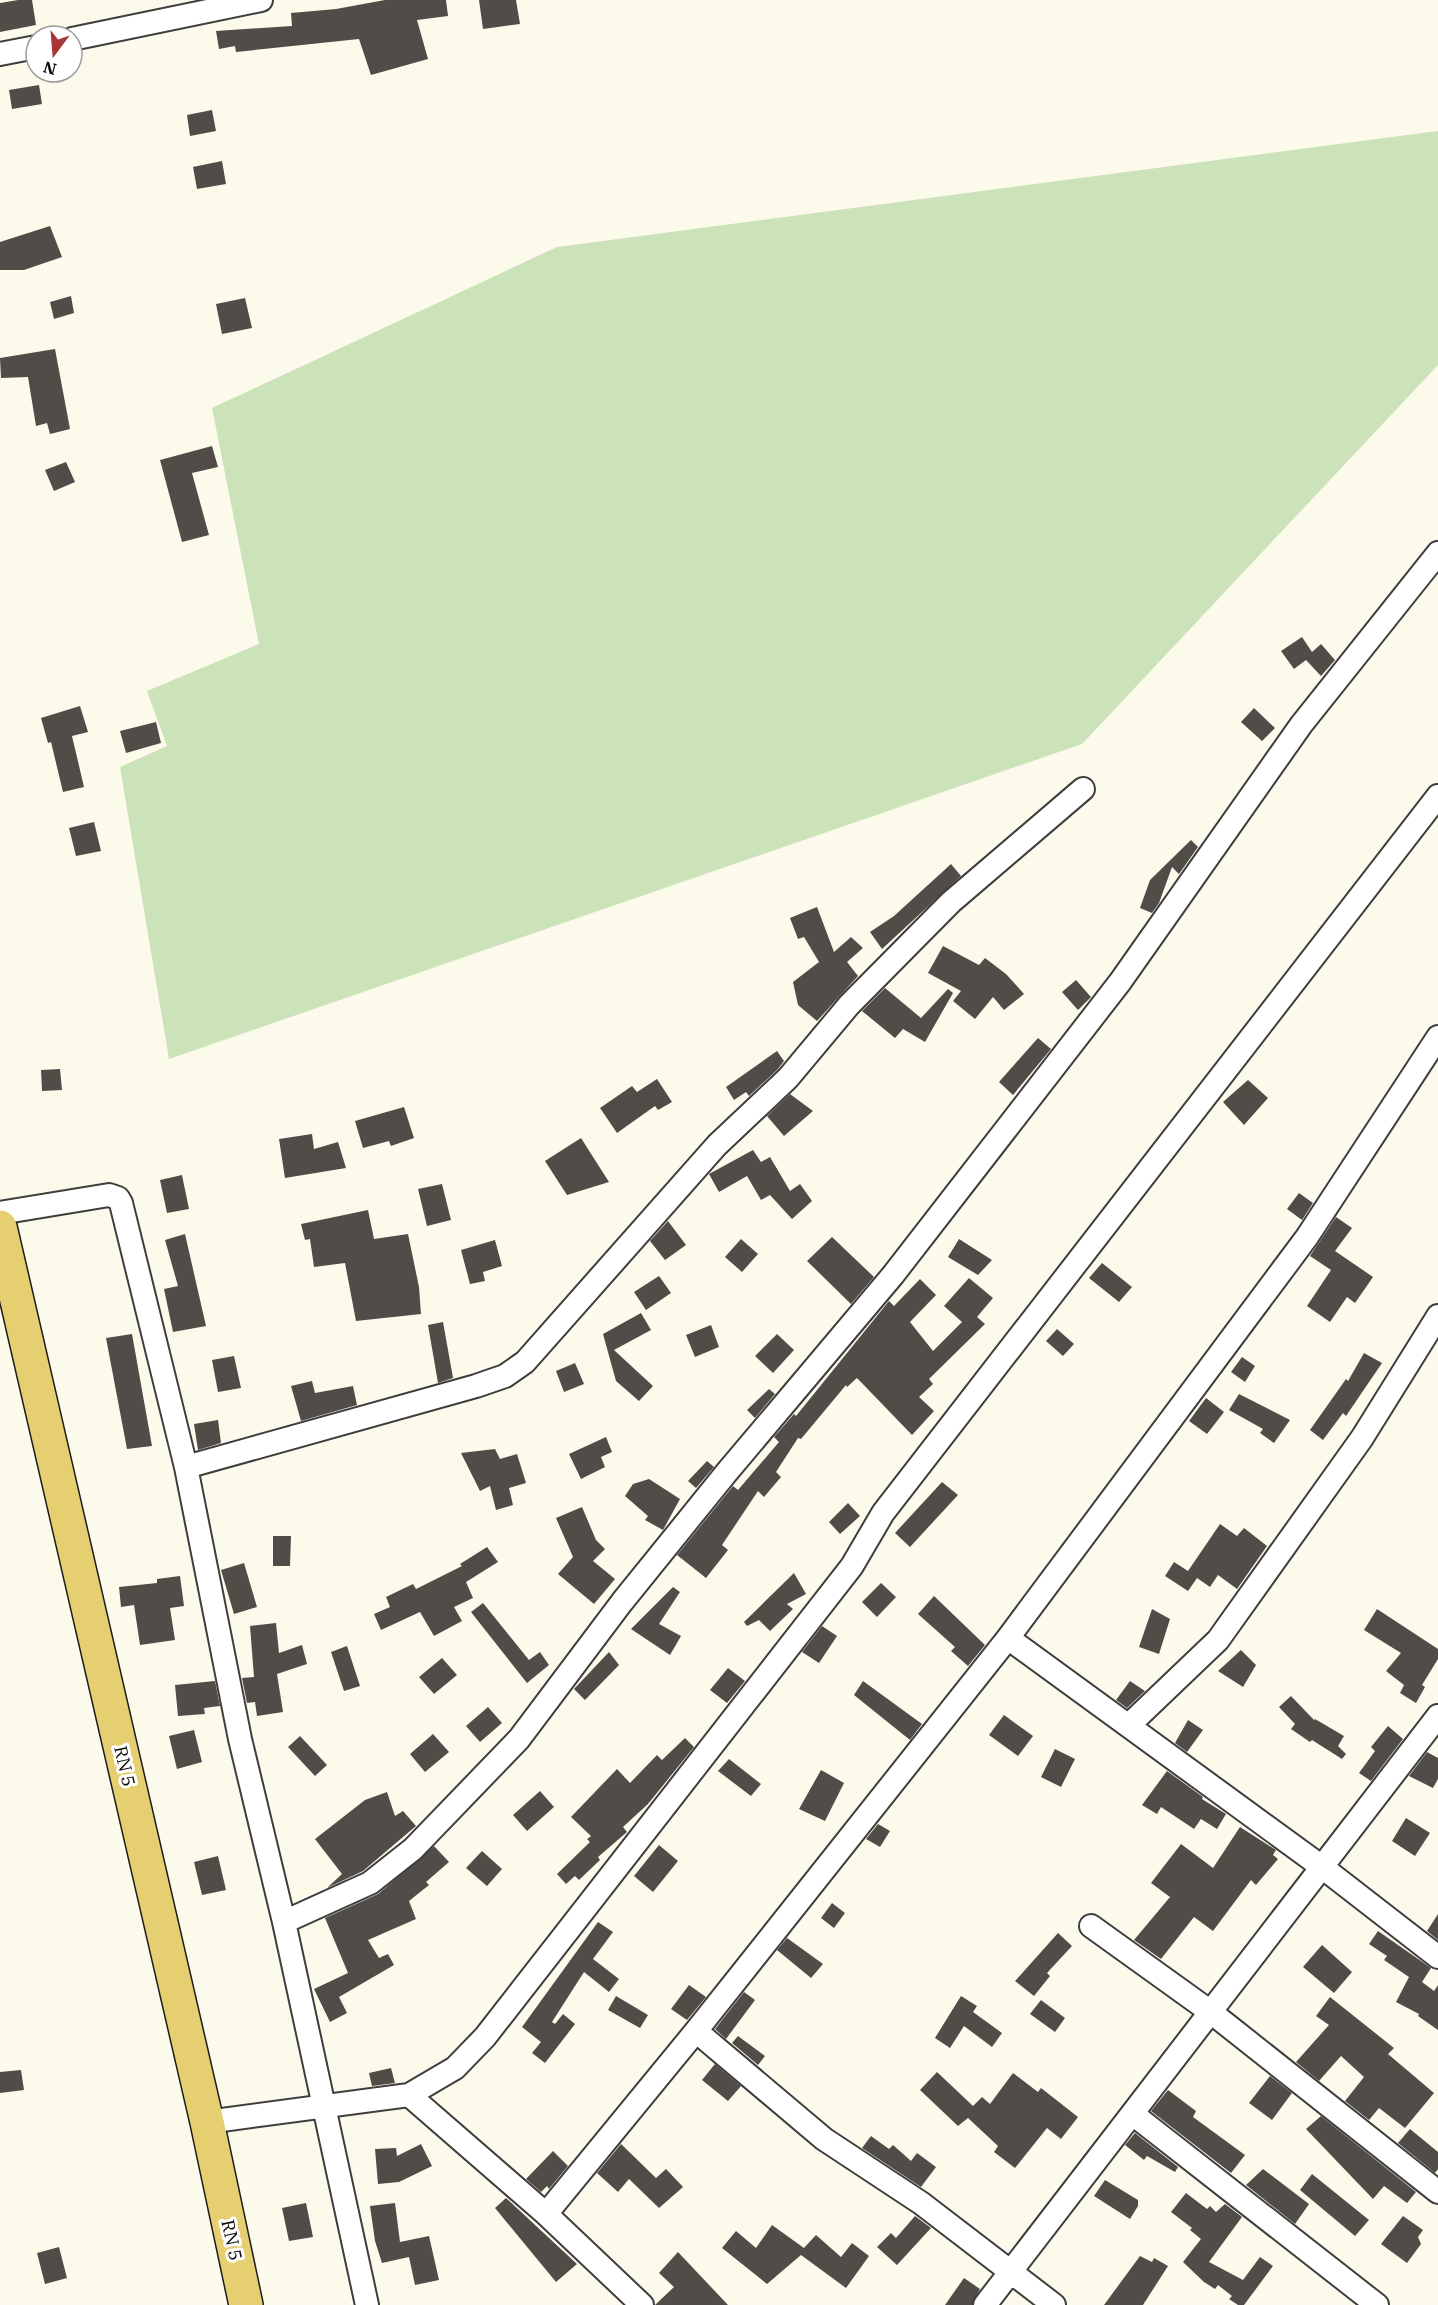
<svg xmlns="http://www.w3.org/2000/svg" width="1438" height="2305" font-family="'IBM Plex Serif',serif">
<rect width="100%" height="100%" fill="#fcfaeb"/>
<!-- green -->
<path fill="#cce2b9" d="M 1438,131 L 1438,365 L 1082,744 L 169,1059 L 120,767 L 167,746 L 147,691 L 259,644 L 212,408 L 557,247 Z"/>
<!-- building -->
<path fill="#524c48" d="M 18,0 L 32,0 L 36,25 L 0,32 L 0,3 Z
M 385,0 L 446,0 L 448,16 L 417,20 L 428,59 L 371,75 L 359,39 L 236,52 L 235,46 L 219,49 L 216,31 L 292,26 L 291,13 L 336,9 Z
M 479,0 L 516,0 L 520,24 L 483,29 Z
M 39,85 L 42,104 L 12,109 L 9,90 Z
M 212,110 L 216,131 L 190,136 L 187,115 Z
M 222,161 L 226,184 L 197,189 L 193,167 Z
M 50,226 L 62,257 L 24,270 L 0,270 L 0,242 Z
M 71,296 L 74,313 L 54,319 L 50,302 Z
M 245,298 L 252,328 L 222,334 L 216,304 Z
M 55,349 L 70,429 L 50,434 L 47,423 L 36,426 L 28,377 L 1,378 L 0,358 Z
M 212,446 L 218,467 L 192,473 L 209,535 L 182,542 L 160,460 Z
M 66,462 L 75,482 L 54,491 L 45,470 Z
M 1302,637 L 1312,652 L 1321,644 L 1335,660 L 1321,676 L 1306,660 L 1294,669 L 1281,651 Z
M 80,706 L 88,732 L 72,736 L 84,787 L 63,792 L 51,742 L 48,743 L 41,718 Z
M 1254,708 L 1275,728 L 1262,741 L 1241,722 Z
M 156,722 L 161,743 L 126,753 L 120,731 Z
M 94,822 L 101,851 L 76,856 L 69,828 Z
M 1191,840 L 1198,847 L 1179,874 L 1172,867 L 1159,903 L 1152,913 L 1140,908 L 1150,880 Z
M 951,864 L 961,876 L 882,949 L 870,932 L 894,916 Z
M 817,907 L 834,952 L 851,937 L 863,948 L 847,962 L 858,976 L 817,1021 L 798,1005 L 793,982 L 819,962 L 804,937 L 798,939 L 790,918 Z
M 943,946 L 979,965 L 985,958 L 1006,974 L 1024,994 L 1004,1010 L 993,997 L 975,1019 L 953,1001 L 961,991 L 928,973 Z
M 1076,980 L 1091,997 L 1078,1010 L 1062,992 Z
M 885,988 L 921,1018 L 948,989 L 953,993 L 925,1042 L 903,1029 L 895,1038 L 862,1011 Z
M 1038,1038 L 1051,1049 L 1013,1095 L 999,1082 Z
M 777,1051 L 784,1061 L 778,1069 L 749,1096 L 746,1092 L 734,1100 L 726,1087 Z
M 60,1069 L 62,1090 L 42,1091 L 41,1070 Z
M 657,1079 L 672,1102 L 658,1110 L 655,1106 L 617,1133 L 600,1108 L 632,1086 L 637,1092 Z
M 1248,1080 L 1268,1098 L 1244,1125 L 1223,1102 Z
M 790,1094 L 813,1111 L 784,1136 L 767,1116 Z
M 404,1107 L 414,1138 L 391,1146 L 389,1141 L 363,1148 L 355,1121 Z
M 312,1134 L 314,1149 L 338,1142 L 346,1168 L 285,1178 L 279,1139 Z
M 581,1138 L 609,1182 L 567,1195 L 545,1161 Z
M 753,1150 L 761,1162 L 770,1157 L 790,1191 L 800,1184 L 812,1201 L 792,1219 L 770,1195 L 761,1200 L 747,1176 L 719,1192 L 709,1174 Z
M 182,1175 L 189,1209 L 167,1213 L 160,1180 Z
M 442,1184 L 451,1220 L 427,1226 L 418,1189 Z
M 1299,1193 L 1313,1203 L 1302,1220 L 1287,1209 Z
M 368,1210 L 374,1239 L 408,1234 L 419,1287 L 421,1314 L 356,1321 L 345,1263 L 314,1267 L 310,1239 L 305,1240 L 301,1224 Z
M 1336,1217 L 1352,1228 L 1335,1251 L 1373,1277 L 1355,1303 L 1347,1297 L 1330,1322 L 1307,1306 L 1331,1270 L 1310,1256 Z
M 668,1221 L 686,1245 L 665,1260 L 650,1241 Z
M 185,1234 L 206,1326 L 173,1332 L 164,1289 L 178,1286 L 165,1240 Z
M 832,1237 L 874,1277 L 851,1304 L 807,1261 Z
M 741,1239 L 758,1254 L 742,1272 L 725,1257 Z
M 959,1239 L 992,1260 L 978,1275 L 948,1257 Z
M 495,1240 L 502,1266 L 483,1272 L 485,1281 L 470,1284 L 461,1250 Z
M 1102,1263 L 1132,1287 L 1119,1302 L 1089,1278 Z
M 659,1276 L 671,1293 L 646,1310 L 634,1292 Z
M 969,1278 L 993,1298 L 977,1317 L 985,1324 L 929,1379 L 933,1384 L 919,1397 L 934,1411 L 912,1435 L 857,1378 L 847,1387 L 846,1385 L 801,1439 L 798,1438 L 776,1472 L 781,1477 L 764,1497 L 758,1491 L 722,1545 L 728,1550 L 706,1578 L 677,1555 L 733,1486 L 738,1490 L 779,1442 L 774,1437 L 794,1414 L 796,1416 L 889,1301 L 894,1306 L 920,1279 L 936,1295 L 910,1322 L 933,1351 L 962,1322 L 944,1306 Z
M 641,1313 L 651,1330 L 614,1350 L 653,1386 L 639,1401 L 616,1381 L 603,1334 Z
M 443,1322 L 453,1378 L 438,1383 L 428,1325 Z
M 711,1325 L 719,1347 L 695,1357 L 686,1335 Z
M 1057,1329 L 1074,1344 L 1063,1356 L 1046,1341 Z
M 132,1334 L 152,1446 L 127,1449 L 106,1338 Z
M 777,1334 L 794,1350 L 773,1373 L 755,1356 Z
M 1364,1353 L 1382,1363 L 1346,1416 L 1343,1413 L 1323,1440 L 1310,1430 L 1346,1379 L 1348,1381 Z
M 234,1356 L 241,1388 L 218,1392 L 212,1360 Z
M 1242,1357 L 1255,1366 L 1245,1382 L 1231,1372 Z
M 575,1363 L 584,1384 L 564,1392 L 556,1371 Z
M 312,1381 L 315,1393 L 353,1386 L 357,1405 L 301,1421 L 291,1386 Z
M 769,1389 L 775,1394 L 755,1418 L 747,1410 Z
M 1239,1394 L 1290,1420 L 1274,1443 L 1260,1433 L 1263,1429 L 1229,1410 Z
M 1206,1398 L 1224,1412 L 1207,1434 L 1189,1421 Z
M 218,1420 L 221,1443 L 198,1450 L 194,1424 Z
M 606,1437 L 612,1452 L 601,1457 L 605,1467 L 581,1479 L 569,1454 Z
M 495,1449 L 500,1459 L 517,1454 L 526,1483 L 509,1488 L 513,1505 L 496,1510 L 490,1486 L 480,1491 L 461,1453 Z
M 707,1461 L 714,1467 L 696,1488 L 688,1481 Z
M 649,1479 L 680,1499 L 663,1530 L 645,1520 L 648,1516 L 625,1496 L 633,1484 Z
M 942,1482 L 958,1495 L 910,1547 L 895,1533 Z
M 848,1503 L 860,1516 L 840,1534 L 829,1522 Z
M 582,1507 L 596,1540 L 605,1549 L 593,1561 L 615,1579 L 594,1604 L 558,1574 L 573,1557 L 556,1518 Z
M 1220,1524 L 1237,1536 L 1244,1528 L 1267,1546 L 1237,1589 L 1218,1575 L 1210,1587 L 1197,1578 L 1188,1591 L 1165,1576 L 1174,1562 L 1188,1571 Z
M 273,1536 L 291,1536 L 290,1566 L 273,1566 Z
M 487,1547 L 498,1562 L 466,1582 L 473,1598 L 454,1607 L 462,1621 L 434,1636 L 420,1612 L 381,1630 L 374,1614 L 390,1607 L 386,1597 L 413,1584 L 416,1589 L 462,1566 L 460,1564 Z
M 244,1563 L 257,1607 L 234,1614 L 221,1570 Z
M 794,1573 L 806,1594 L 787,1604 L 793,1609 L 770,1631 L 759,1620 L 747,1626 L 744,1622 Z
M 180,1576 L 184,1606 L 170,1608 L 175,1640 L 140,1645 L 134,1605 L 121,1607 L 119,1587 L 157,1583 L 157,1579 Z
M 881,1583 L 896,1597 L 877,1617 L 862,1602 Z
M 673,1587 L 680,1592 L 659,1624 L 681,1636 L 670,1655 L 631,1629 Z
M 934,1596 L 985,1645 L 968,1666 L 951,1651 L 955,1647 L 918,1614 Z
M 483,1603 L 529,1660 L 540,1652 L 549,1665 L 527,1683 L 471,1612 Z
M 1152,1609 L 1170,1619 L 1159,1654 L 1139,1647 Z
M 1377,1609 L 1438,1649 L 1438,1659 L 1422,1685 L 1425,1687 L 1416,1703 L 1400,1693 L 1404,1685 L 1386,1671 L 1401,1653 L 1364,1630 Z
M 276,1623 L 279,1653 L 302,1645 L 307,1664 L 277,1674 L 283,1712 L 257,1716 L 255,1702 L 247,1703 L 242,1678 L 254,1677 L 250,1626 Z
M 822,1626 L 837,1636 L 819,1663 L 802,1652 Z
M 347,1646 L 360,1686 L 344,1691 L 331,1652 Z
M 1241,1650 L 1256,1665 L 1243,1687 L 1218,1671 Z
M 609,1652 L 619,1665 L 585,1700 L 574,1689 Z
M 442,1658 L 457,1675 L 434,1694 L 419,1677 Z
M 728,1668 L 745,1681 L 727,1703 L 710,1690 Z
M 215,1681 L 220,1706 L 204,1708 L 205,1714 L 178,1716 L 175,1685 Z
M 863,1681 L 922,1724 L 910,1740 L 854,1695 Z
M 1130,1681 L 1145,1691 L 1127,1708 L 1116,1700 Z
M 1291,1696 L 1314,1720 L 1315,1719 L 1344,1736 L 1338,1746 L 1346,1754 L 1342,1759 L 1312,1740 L 1310,1742 L 1291,1729 L 1295,1724 L 1279,1707 Z
M 488,1707 L 502,1723 L 480,1742 L 466,1726 Z
M 1004,1715 L 1033,1736 L 1018,1756 L 989,1735 Z
M 1188,1720 L 1203,1730 L 1187,1752 L 1175,1743 Z
M 1388,1726 L 1403,1739 L 1371,1781 L 1359,1773 L 1375,1751 L 1371,1747 Z
M 194,1730 L 202,1762 L 177,1769 L 169,1736 Z
M 433,1734 L 449,1752 L 425,1772 L 410,1754 Z
M 300,1736 L 327,1765 L 315,1776 L 288,1747 Z
M 685,1738 L 694,1747 L 648,1804 L 623,1827 L 627,1832 L 598,1857 L 600,1860 L 579,1880 L 575,1876 L 566,1884 L 557,1874 L 590,1842 L 587,1839 L 591,1836 L 571,1817 L 617,1769 L 630,1783 L 657,1755 L 662,1760 Z
M 1055,1749 L 1075,1759 L 1061,1787 L 1041,1777 Z
M 1427,1752 L 1438,1758 L 1438,1779 L 1433,1788 L 1409,1776 Z
M 729,1759 L 761,1784 L 751,1796 L 718,1771 Z
M 821,1770 L 844,1783 L 825,1821 L 799,1809 Z
M 1167,1771 L 1203,1797 L 1202,1799 L 1226,1814 L 1217,1829 L 1201,1819 L 1194,1829 L 1161,1807 L 1157,1814 L 1142,1805 Z
M 540,1791 L 554,1807 L 527,1831 L 513,1815 Z
M 387,1792 L 395,1816 L 403,1811 L 416,1826 L 363,1871 L 327,1888 L 342,1874 L 315,1839 L 365,1800 Z
M 1406,1818 L 1430,1833 L 1415,1856 L 1392,1841 Z
M 878,1824 L 890,1831 L 880,1847 L 866,1839 Z
M 1240,1827 L 1276,1850 L 1273,1855 L 1278,1859 L 1256,1885 L 1251,1880 L 1213,1931 L 1194,1917 L 1161,1959 L 1134,1940 L 1170,1897 L 1151,1883 L 1181,1844 L 1213,1868 Z
M 659,1845 L 678,1861 L 653,1892 L 634,1876 Z
M 434,1846 L 449,1862 L 426,1882 L 429,1885 L 409,1901 L 416,1919 L 368,1940 L 379,1958 L 388,1954 L 394,1965 L 339,1997 L 347,2013 L 330,2022 L 314,1989 L 348,1973 L 325,1918 L 378,1894 Z
M 482,1851 L 502,1869 L 487,1886 L 466,1868 Z
M 218,1856 L 226,1890 L 202,1895 L 194,1862 Z
M 832,1903 L 845,1913 L 834,1928 L 821,1918 Z
M 1438,1914 L 1438,1940 L 1427,1931 Z
M 598,1922 L 613,1932 L 593,1959 L 619,1979 L 609,1992 L 584,1972 L 552,2022 L 555,2024 L 563,2014 L 575,2024 L 545,2063 L 532,2053 L 541,2042 L 522,2027 Z
M 1378,1931 L 1431,1968 L 1422,1982 L 1434,1991 L 1438,1985 L 1438,2030 L 1418,2016 L 1419,2014 L 1396,2002 L 1409,1977 L 1384,1960 L 1387,1956 L 1369,1944 Z
M 1058,1933 L 1072,1946 L 1047,1973 L 1050,1976 L 1034,1996 L 1015,1981 Z
M 787,1938 L 823,1964 L 811,1978 L 777,1950 Z
M 1322,1945 L 1352,1972 L 1334,1993 L 1303,1967 Z
M 689,1985 L 706,1997 L 687,2020 L 671,2009 Z
M 744,1992 L 755,2000 L 726,2039 L 715,2029 Z
M 616,1996 L 648,2015 L 640,2028 L 608,2010 Z
M 961,1996 L 977,2006 L 973,2012 L 1002,2033 L 992,2047 L 964,2026 L 950,2048 L 935,2038 Z
M 1330,1997 L 1394,2048 L 1388,2054 L 1434,2093 L 1405,2128 L 1379,2108 L 1369,2120 L 1345,2101 L 1364,2077 L 1341,2056 L 1319,2081 L 1296,2062 L 1329,2025 L 1316,2016 Z
M 1041,2000 L 1065,2018 L 1055,2032 L 1030,2014 Z
M 738,2036 L 765,2056 L 758,2065 L 732,2043 Z
M 715,2064 L 741,2086 L 728,2101 L 702,2080 Z
M 391,2068 L 395,2083 L 372,2086 L 369,2073 Z
M 21,2070 L 24,2090 L 0,2093 L 0,2072 Z
M 937,2072 L 973,2106 L 982,2097 L 990,2104 L 1013,2073 L 1038,2092 L 1041,2088 L 1078,2117 L 1061,2139 L 1047,2128 L 1015,2168 L 994,2152 L 998,2146 L 968,2118 L 958,2126 L 920,2090 Z
M 1270,2076 L 1292,2093 L 1272,2120 L 1249,2103 Z
M 1168,2090 L 1196,2111 L 1193,2117 L 1245,2155 L 1231,2173 L 1151,2111 Z
M 1321,2116 L 1416,2192 L 1407,2203 L 1384,2186 L 1373,2199 L 1306,2129 Z
M 1410,2129 L 1438,2152 L 1438,2169 L 1435,2173 L 1398,2143 Z
M 1135,2133 L 1178,2167 L 1175,2172 L 1147,2156 L 1144,2160 L 1125,2145 Z
M 871,2136 L 889,2149 L 893,2145 L 911,2161 L 917,2153 L 936,2167 L 921,2187 L 862,2148 Z
M 421,2144 L 432,2166 L 399,2182 L 378,2184 L 375,2149 L 396,2148 L 397,2156 Z
M 621,2144 L 656,2178 L 666,2169 L 683,2187 L 659,2208 L 629,2179 L 618,2192 L 597,2173 Z
M 553,2151 L 568,2166 L 549,2189 L 547,2186 L 541,2192 L 526,2179 Z
M 1263,2169 L 1309,2204 L 1295,2224 L 1246,2185 Z
M 1312,2174 L 1369,2220 L 1355,2236 L 1300,2190 Z
M 1105,2180 L 1138,2200 L 1138,2206 L 1130,2219 L 1094,2196 Z
M 1186,2193 L 1207,2209 L 1210,2206 L 1216,2212 L 1225,2204 L 1242,2217 L 1209,2262 L 1243,2280 L 1260,2257 L 1273,2266 L 1244,2305 L 1238,2305 L 1229,2299 L 1232,2296 L 1218,2285 L 1215,2289 L 1204,2282 L 1183,2262 L 1201,2239 L 1190,2230 L 1192,2228 L 1171,2212 Z
M 506,2198 L 577,2264 L 556,2282 L 495,2208 Z
M 306,2203 L 313,2237 L 289,2241 L 282,2208 Z
M 395,2203 L 400,2242 L 429,2236 L 439,2280 L 415,2285 L 409,2257 L 382,2263 L 375,2241 L 370,2206 Z
M 915,2216 L 931,2228 L 897,2265 L 877,2247 L 891,2233 L 896,2238 Z
M 1403,2216 L 1423,2230 L 1418,2237 L 1421,2244 L 1407,2263 L 1381,2244 Z
M 772,2225 L 804,2248 L 816,2235 L 841,2257 L 852,2243 L 869,2256 L 846,2288 L 801,2255 L 767,2284 L 722,2248 L 736,2231 L 756,2248 Z
M 59,2247 L 67,2278 L 45,2284 L 37,2253 Z
M 678,2252 L 728,2305 L 655,2305 L 674,2287 L 659,2273 Z
M 1140,2256 L 1152,2262 L 1154,2258 L 1168,2266 L 1143,2305 L 1104,2305 Z
M 964,2278 L 980,2289 L 972,2305 L 945,2305 Z"/>
<g fill="none" stroke-linecap="round" stroke-linejoin="round">
<!-- minor casing -->
<g stroke="#3e3e3e" stroke-width="26">
<path id="minor" d="M 72,39 L 261,0
M 0,54 L 36,47
M 0,1213 L 109,1195 L 118,1198 L 121,1203 L 186,1467 L 240,1739 L 284,1922 L 367,2305
M 186,1467 L 476,1386 L 505,1376 L 525,1362 L 717,1145 L 788,1078 L 849,1005 L 951,902 L 1083,789
M 1008,1638 L 1322,1867 L 1438,1957
M 1129,1725 L 1218,1640 L 1362,1438 L 1438,1316
M 284,1922 L 370,1883 L 413,1849 L 519,1739 L 622,1602 L 727,1472 L 893,1275 L 1120,982 L 1301,725 L 1438,553
M 1091,1926 L 1212,2013 L 1438,2192
M 696,2031 L 824,2139 L 921,2203 L 1054,2305
M 409,2095 L 455,2068 L 485,2037 L 852,1566 L 883,1513 L 1438,796
M 1134,2115 L 1377,2305
M 207,2122 L 409,2095 L 546,2214 L 642,2305
M 546,2214 L 696,2031 L 1008,1638 L 1307,1237 L 1438,1037
M 985,2305 L 1438,1716"/>
</g>
<!-- primary casing -->
<g stroke="#1c1c1c" stroke-width="36">
<path id="primary" d="M 0,1227 L 207,2122 L 246,2305"/>
</g>
<!-- minor -->
<use href="#minor" stroke="#fff" stroke-width="22"/>
<!-- primary -->
<use href="#primary" stroke="#e6cf71" stroke-width="33"/>
</g>
<g text-anchor="middle" dominant-baseline="central" stroke-width="6" stroke-linejoin="round" paint-order="stroke">
<!-- street labels -->
<g font-size="18" fill="#0b0b0b" stroke="#fff">
<text transform="translate(125 1766) rotate(77)">RN 5</text>
<text transform="translate(232 2240) rotate(78)">RN 5</text>
</g>
</g>
<!-- north arrow -->
<g transform="translate(54 54) rotate(196)"><circle r="28" fill="#ffffff" stroke="#9d9d9d" stroke-width="1.5"/>
<path d="M0-4.5L10 22L0 15L-10 22Z" fill="#a73636"/>
<text y="-9" font-size="16" font-weight="bold" text-anchor="middle" fill="#0b0b0b">N</text>
</g>
</svg>
